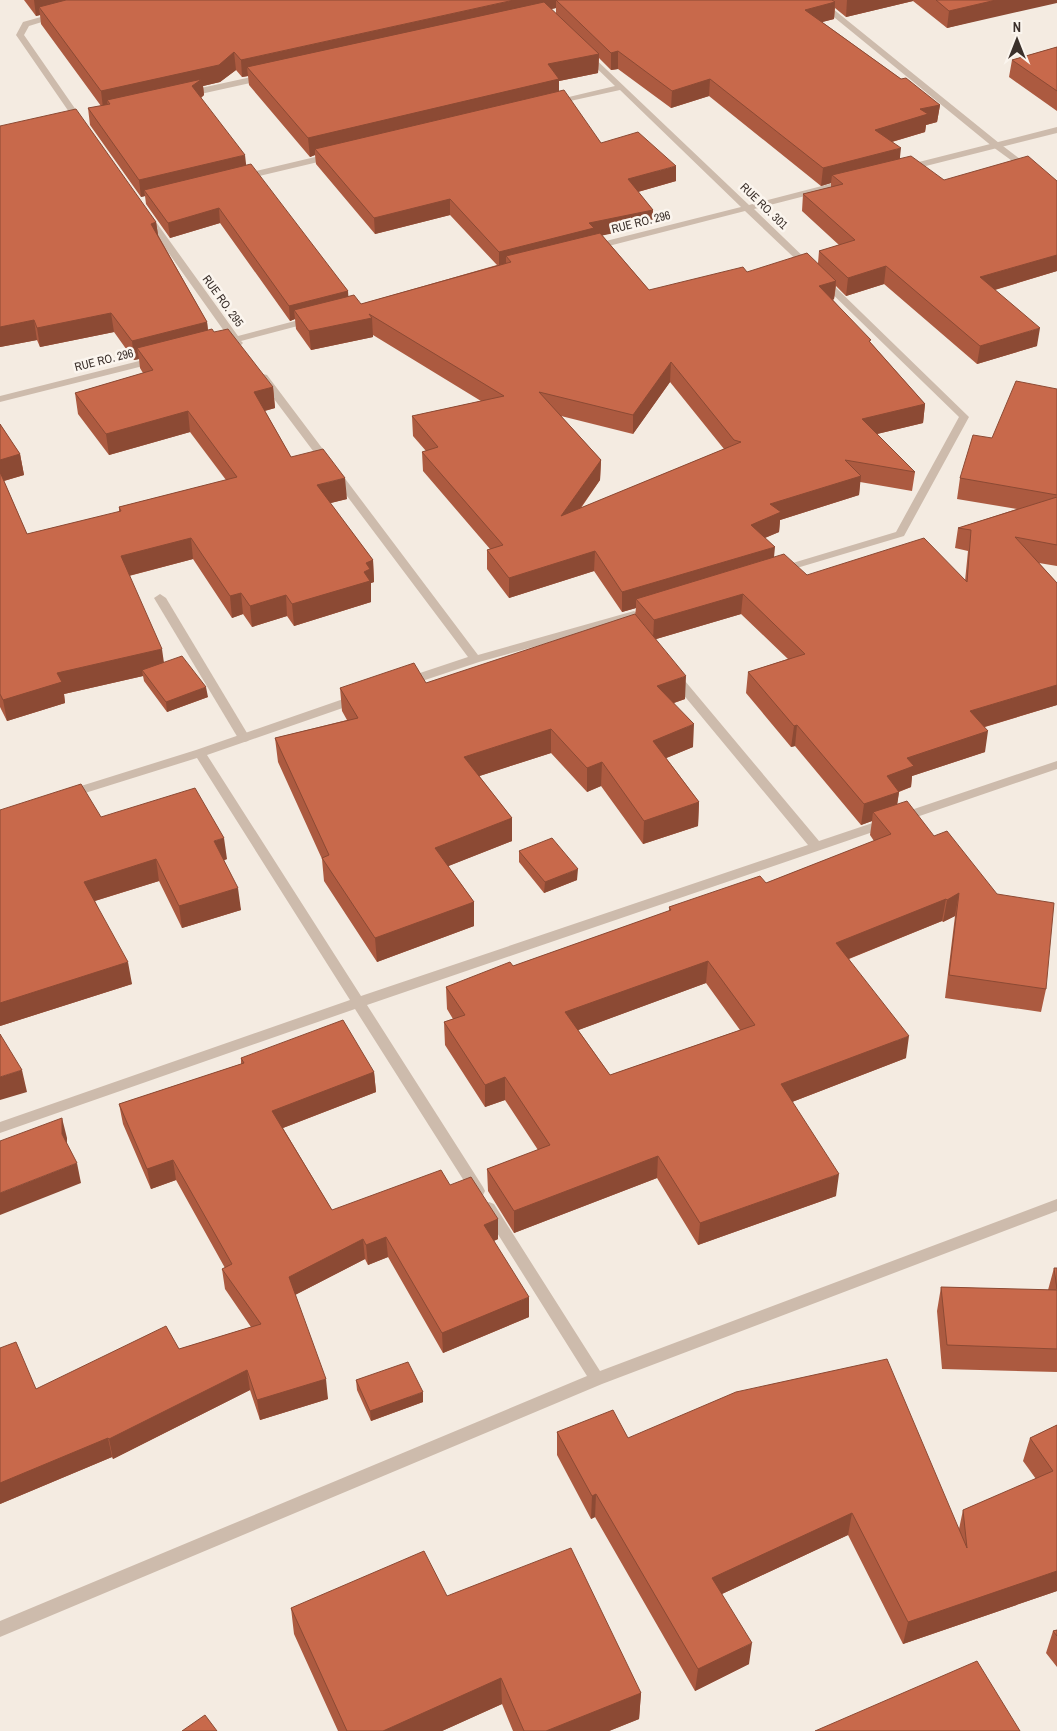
<svg xmlns="http://www.w3.org/2000/svg" width="1057" height="1731" font-family="'Archivo Narrow',sans-serif">
<rect width="100%" height="100%" fill="#f4ebe1"/>
<g fill="none" stroke-linecap="round" stroke-linejoin="round">
<!-- service -->
<path fill="#cdbbac" fill-rule="evenodd" d="M 160,594 L 166,598 L 250,738 L 248,741 L 244,742 L 238,738 L 154,598 Z"/>
<!-- minor -->
<path fill="#cdbbac" fill-rule="evenodd" d="M 55,13 L 59,15 L 58,17 L 29,26 L 24,35 L 85,123 L 81,126 L 78,125 L 16,35 L 23,22 Z
M 587,51 L 749,205 L 845,180 L 848,181 L 848,185 L 754,209 L 812,265 L 812,269 L 806,269 L 745,211 L 593,250 L 590,249 L 590,245 L 741,207 L 620,90 L 552,105 L 552,101 L 615,86 L 584,56 L 583,54 Z
M 265,74 L 268,75 L 268,79 L 187,97 L 183,94 L 187,91 Z
M 1057,127 L 1057,133 L 906,171 L 902,168 L 903,166 Z
M 332,153 L 336,156 L 335,158 L 242,180 L 238,177 L 239,175 Z
M 148,214 L 151,215 L 238,336 L 310,317 L 315,320 L 313,322 L 241,341 L 243,343 L 241,345 L 235,345 L 233,343 L 218,345 L 218,341 L 229,338 L 143,217 Z
M 824,278 L 827,279 L 969,417 L 904,536 L 780,573 L 775,570 L 776,568 L 896,532 L 959,417 L 821,283 L 819,281 Z
M 155,357 L 159,358 L 159,362 L 0,402 L 0,396 Z
M 263,374 L 267,375 L 478,655 L 634,611 L 640,615 L 638,618 L 479,662 L 410,685 L 402,685 L 400,682 L 402,679 L 468,657 L 259,379 L 258,377 Z
M 676,674 L 680,675 L 819,841 L 1057,761 L 1057,769 L 367,1005 L 483,1187 L 485,1191 L 483,1195 L 478,1197 L 473,1195 L 355,1009 L 0,1133 L 0,1122 L 350,1000 L 197,758 L 69,798 L 63,794 L 65,791 L 196,750 L 352,696 L 360,696 L 362,699 L 360,702 L 207,755 L 361,996 L 808,845 L 672,681 L 670,678 Z
M 1057,1199 L 1057,1211 L 602,1384 L 0,1637 L 0,1621 L 587,1376 L 484,1212 L 482,1208 L 484,1204 L 489,1202 L 494,1204 L 600,1371 Z"/>
<!-- tertiary -->
<path fill="#cdbbac" fill-rule="evenodd" d="M 813,0 L 822,0 L 999,143 L 1057,187 L 1057,194 L 993,147 Z"/>
</g>
<!-- wall -->
<path fill="#ac5a40" fill-rule="evenodd" d="M 24,0 L 1057,0 L 947,28 L 913,1 L 846,17 L 835,8 L 834,19 L 822,22 L 901,79 L 940,105 L 937,122 L 926,125 L 925,132 L 892,142 L 900,158 L 944,180 L 1057,181 L 1057,271 L 995,290 L 1037,346 L 977,364 L 884,284 L 846,296 L 836,286 L 834,299 L 833,300 L 925,404 L 923,423 L 877,434 L 915,472 L 912,491 L 860,482 L 859,495 L 780,520 L 779,532 L 765,538 L 774,557 L 807,575 L 965,581 L 968,551 L 955,548 L 958,528 L 1017,509 L 957,499 L 960,478 L 992,438 L 1057,389 L 1057,566 L 1039,563 L 1057,583 L 1057,705 L 985,727 L 985,752 L 912,776 L 911,787 L 899,792 L 897,804 L 1046,989 L 1041,1012 L 945,998 L 955,916 L 943,922 L 942,921 L 849,959 L 906,1058 L 792,1102 L 836,1196 L 698,1245 L 657,1178 L 514,1233 L 488,1191 L 487,1169 L 538,1150 L 505,1100 L 485,1107 L 445,1045 L 444,1022 L 453,1019 L 447,1009 L 446,987 L 513,966 L 669,911 L 669,907 L 766,883 L 874,841 L 870,835 L 872,821 L 861,825 L 795,746 L 791,747 L 746,693 L 748,672 L 788,659 L 741,614 L 656,639 L 685,699 L 674,703 L 693,747 L 666,758 L 699,802 L 698,826 L 643,844 L 601,786 L 587,792 L 551,753 L 479,776 L 512,818 L 512,841 L 448,866 L 474,902 L 474,926 L 377,962 L 324,881 L 322,859 L 278,762 L 275,738 L 347,720 L 342,711 L 340,688 L 426,683 L 635,615 L 636,608 L 622,612 L 594,571 L 509,598 L 487,569 L 487,550 L 490,549 L 423,471 L 422,452 L 426,451 L 413,436 L 412,416 L 481,401 L 373,335 L 373,337 L 311,350 L 296,329 L 295,319 L 290,321 L 220,223 L 170,238 L 146,204 L 145,196 L 141,197 L 90,125 L 88,108 L 101,106 L 41,24 L 40,15 L 36,16 ZM 556,8 L 556,14 L 551,9 ZM 599,58 L 611,70 L 618,69 L 671,108 L 709,96 L 821,186 L 831,183 L 831,187 L 803,194 L 802,211 L 839,245 L 819,251 L 818,263 L 747,272 L 649,290 L 602,235 L 652,225 L 653,210 L 638,192 L 676,181 L 601,143 L 559,91 L 559,81 L 598,73 ZM 236,70 L 242,77 L 248,76 L 249,85 L 310,157 L 315,155 L 316,164 L 375,234 L 450,215 L 497,265 L 361,304 L 348,296 L 348,291 L 246,166 L 201,98 L 204,95 L 203,86 L 220,82 ZM 670,382 L 724,449 L 581,508 L 600,480 L 601,460 L 561,416 L 633,434 ZM 706,983 L 740,1030 L 610,1075 L 578,1030 Z
M 1057,47 L 1057,111 L 1009,77 L 1012,60 Z
M 0,126 L 156,222 L 158,235 L 207,322 L 208,330 L 214,332 L 273,387 L 275,408 L 265,411 L 291,457 L 347,499 L 330,503 L 373,560 L 374,582 L 371,583 L 371,602 L 294,626 L 287,616 L 252,627 L 243,614 L 232,618 L 193,559 L 129,576 L 164,663 L 208,697 L 167,712 L 144,681 L 143,676 L 64,694 L 65,703 L 7,721 L 0,707 L 0,424 L 20,454 L 24,475 L 4,481 L 27,534 L 119,512 L 119,507 L 226,480 L 190,432 L 109,455 L 78,414 L 75,393 L 143,373 L 140,368 L 139,359 L 134,360 L 114,332 L 40,347 L 37,340 L 0,347 Z
M 0,810 L 101,817 L 227,859 L 224,860 L 241,910 L 182,928 L 159,881 L 95,901 L 132,984 L 0,1026 Z
M 519,851 L 577,880 L 544,893 L 519,862 Z
M 241,1058 L 374,1072 L 376,1092 L 283,1128 L 332,1210 L 450,1185 L 498,1219 L 498,1239 L 494,1241 L 529,1317 L 443,1353 L 388,1257 L 368,1265 L 365,1259 L 295,1295 L 328,1399 L 260,1420 L 250,1390 L 113,1459 L 112,1457 L 0,1504 L 0,1348 L 36,1389 L 179,1349 L 251,1327 L 225,1289 L 222,1269 L 225,1268 L 176,1180 L 151,1189 L 123,1124 L 119,1104 L 241,1064 Z
M 1054,1268 L 1057,1268 L 1057,1372 L 942,1369 L 937,1311 L 941,1287 L 1048,1290 Z
M 356,1380 L 423,1402 L 371,1421 L 357,1390 Z
M 1057,1425 L 1057,1591 L 903,1644 L 848,1535 L 722,1594 L 749,1664 L 695,1691 L 595,1517 L 591,1519 L 557,1455 L 557,1432 L 628,1438 L 959,1529 L 963,1510 L 1036,1479 L 1023,1461 L 1030,1438 Z
M 447,1596 L 641,1693 L 639,1719 L 609,1731 L 513,1731 L 502,1704 L 442,1731 L 338,1731 L 294,1634 L 291,1608 Z
M 1057,1630 L 1057,1667 L 1046,1653 L 1053,1631 Z"/>
<!-- shaded-wall -->
<path fill="#8c4a34" d="M 34,0 L 106,0 L 39,7 L 40,15 L 36,16 Z
M 514,0 L 594,0 L 556,0 L 556,8 L 254,75 L 247,67 L 248,76 L 242,77 L 241,60 Z
M 847,0 L 913,0 L 913,1 L 846,17 Z
M 996,0 L 1057,0 L 1057,3 L 947,28 L 949,11 Z
M 835,2 L 834,19 L 803,27 L 805,10 Z
M 618,51 L 618,69 L 611,70 L 611,53 Z
M 234,52 L 236,70 L 220,82 L 203,86 L 204,95 L 194,103 L 110,104 L 107,100 L 108,107 L 103,108 L 101,91 Z
M 599,54 L 598,73 L 559,81 L 559,97 L 315,149 L 315,155 L 310,157 L 308,138 L 548,64 Z
M 710,79 L 709,96 L 671,108 L 672,91 Z
M 940,105 L 937,122 L 926,125 L 925,132 L 874,147 L 875,130 L 920,109 Z
M 901,148 L 899,166 L 832,175 L 831,183 L 821,186 L 823,168 Z
M 245,155 L 247,172 L 144,190 L 145,196 L 141,197 L 139,180 Z
M 676,166 L 676,181 L 627,195 L 628,179 Z
M 450,199 L 450,215 L 375,234 L 374,218 Z
M 219,208 L 220,223 L 170,238 L 168,223 Z
M 653,210 L 652,225 L 506,256 L 506,266 L 499,267 L 499,252 L 589,223 Z
M 156,222 L 159,241 L 151,224 Z
M 1057,255 L 1057,271 L 977,295 L 980,277 Z
M 886,266 L 884,284 L 846,296 L 848,278 Z
M 836,281 L 834,299 L 817,305 L 819,286 Z
M 348,291 L 349,306 L 294,310 L 295,319 L 290,321 L 289,306 Z
M 111,313 L 114,332 L 40,347 L 37,328 Z
M 372,318 L 373,337 L 311,350 L 309,331 Z
M 34,320 L 37,340 L 0,347 L 0,327 Z
M 207,322 L 209,341 L 137,348 L 139,359 L 134,360 L 132,341 Z
M 1040,328 L 1037,346 L 977,364 L 980,346 Z
M 671,362 L 670,382 L 633,434 L 633,415 Z
M 273,387 L 275,408 L 256,413 L 254,392 Z
M 925,404 L 923,423 L 860,438 L 862,419 Z
M 188,411 L 190,432 L 109,455 L 106,434 Z
M 20,454 L 24,475 L 0,482 L 0,460 Z
M 601,460 L 600,480 L 561,535 L 561,516 Z
M 861,476 L 859,495 L 780,520 L 779,532 L 750,544 L 751,525 L 770,504 Z
M 345,478 L 347,499 L 319,506 L 317,485 Z
M 191,538 L 193,559 L 124,577 L 121,556 Z
M 775,547 L 773,567 L 636,599 L 636,608 L 622,612 L 622,592 Z
M 595,551 L 594,571 L 509,598 L 509,578 Z
M 373,560 L 374,582 L 371,583 L 371,602 L 294,626 L 292,604 L 364,572 L 366,563 Z
M 241,593 L 243,614 L 232,618 L 230,596 Z
M 743,594 L 741,614 L 653,640 L 654,620 Z
M 286,595 L 287,616 L 252,627 L 250,606 Z
M 162,649 L 165,670 L 142,670 L 143,676 L 64,694 L 65,703 L 7,721 L 3,700 L 57,673 Z
M 686,676 L 685,699 L 656,709 L 657,686 Z
M 1057,685 L 1057,705 L 967,732 L 970,711 Z
M 206,687 L 208,697 L 167,712 L 166,702 Z
M 694,724 L 693,747 L 652,764 L 653,741 Z
M 797,725 L 795,746 L 791,747 L 794,726 Z
M 551,729 L 551,753 L 464,781 L 464,757 Z
M 988,731 L 985,752 L 912,776 L 911,787 L 884,797 L 887,776 L 907,758 Z
M 602,762 L 601,786 L 587,792 L 587,768 Z
M 899,792 L 896,813 L 873,812 L 872,821 L 861,825 L 864,804 Z
M 699,802 L 698,826 L 643,844 L 644,821 Z
M 512,818 L 512,841 L 436,871 L 435,848 Z
M 224,838 L 227,859 L 216,863 L 214,841 Z
M 156,859 L 159,881 L 88,903 L 84,882 Z
M 578,869 L 577,880 L 544,893 L 545,882 Z
M 238,888 L 241,910 L 182,928 L 179,906 Z
M 959,893 L 955,916 L 943,922 L 947,900 Z
M 946,899 L 942,921 L 833,965 L 836,943 Z
M 474,902 L 474,926 L 377,962 L 375,938 Z
M 708,961 L 706,983 L 565,1035 L 565,1012 Z
M 128,962 L 132,984 L 0,1026 L 0,1003 Z
M 909,1036 L 906,1058 L 779,1107 L 781,1084 Z
M 22,1070 L 27,1092 L 0,1100 L 0,1077 Z
M 374,1072 L 376,1092 L 275,1131 L 272,1111 Z
M 505,1077 L 505,1100 L 485,1107 L 485,1085 Z
M 62,1118 L 67,1138 L 67,1155 L 62,1134 Z
M 658,1156 L 657,1178 L 514,1233 L 514,1211 Z
M 173,1160 L 176,1180 L 151,1189 L 147,1169 Z
M 77,1163 L 81,1183 L 0,1215 L 0,1193 Z
M 839,1174 L 836,1196 L 698,1245 L 700,1223 Z
M 498,1219 L 498,1239 L 484,1245 L 484,1225 Z
M 386,1237 L 388,1257 L 368,1265 L 366,1245 Z
M 363,1239 L 365,1259 L 291,1297 L 289,1277 Z
M 529,1297 L 529,1317 L 443,1353 L 442,1333 Z
M 247,1370 L 250,1390 L 113,1459 L 109,1439 Z
M 326,1379 L 328,1399 L 260,1420 L 257,1400 Z
M 423,1392 L 423,1402 L 371,1421 L 370,1411 Z
M 108,1438 L 112,1457 L 0,1504 L 0,1483 Z
M 596,1494 L 595,1517 L 591,1519 L 592,1496 Z
M 852,1513 L 848,1535 L 709,1600 L 712,1578 Z
M 1057,1571 L 1057,1591 L 903,1644 L 908,1622 Z
M 752,1643 L 749,1664 L 695,1691 L 698,1669 Z
M 501,1678 L 502,1704 L 442,1731 L 383,1731 Z
M 641,1693 L 639,1719 L 609,1731 L 546,1731 Z"/>
<!-- building -->
<path fill="#c8694b" stroke="#8c4a34" fill-rule="evenodd" d="M 66,0 L 514,0 L 241,60 L 234,52 L 219,65 L 101,91 L 39,7 Z
M 556,0 L 832,0 L 835,2 L 805,10 L 901,79 L 906,78 L 940,105 L 920,109 L 928,114 L 875,130 L 901,148 L 823,168 L 710,79 L 672,91 L 618,51 L 611,53 Z
M 936,0 L 996,0 L 949,11 Z
M 544,2 L 599,54 L 548,64 L 559,79 L 308,138 L 247,67 Z
M 1057,47 L 1057,91 L 1012,60 Z
M 202,79 L 192,86 L 245,155 L 139,180 L 88,108 L 110,104 L 107,100 Z
M 564,90 L 601,143 L 638,132 L 676,166 L 628,179 L 653,210 L 589,223 L 594,228 L 499,252 L 450,199 L 374,218 L 315,149 Z
M 76,109 L 156,222 L 151,224 L 207,322 L 132,341 L 111,313 L 37,328 L 34,320 L 0,327 L 0,126 Z
M 911,156 L 944,180 L 1028,156 L 1057,181 L 1057,255 L 980,277 L 1040,328 L 980,346 L 886,266 L 848,278 L 819,251 L 855,240 L 803,194 L 843,184 L 832,175 Z
M 251,164 L 348,291 L 289,306 L 219,208 L 168,223 L 144,190 Z
M 600,233 L 649,290 L 743,267 L 747,272 L 807,253 L 836,281 L 819,286 L 871,340 L 869,341 L 925,404 L 862,419 L 915,472 L 845,460 L 861,476 L 770,504 L 781,512 L 751,525 L 775,547 L 622,592 L 595,551 L 509,578 L 487,550 L 503,545 L 422,452 L 438,447 L 412,416 L 504,396 L 369,314 L 372,318 L 309,331 L 294,310 L 354,295 L 361,304 L 511,262 L 506,256 ZM 671,362 L 734,440 L 741,442 L 561,516 L 601,460 L 539,392 L 633,415 Z
M 212,329 L 214,332 L 228,329 L 273,387 L 254,392 L 291,457 L 323,449 L 345,478 L 317,485 L 373,560 L 366,563 L 370,569 L 364,572 L 370,581 L 292,604 L 286,595 L 250,606 L 241,593 L 230,596 L 191,538 L 121,556 L 162,649 L 57,673 L 62,682 L 3,700 L 0,694 L 0,472 L 27,534 L 121,511 L 119,507 L 237,477 L 188,411 L 106,434 L 75,393 L 153,370 L 137,348 Z
M 1016,381 L 1057,389 L 1057,495 L 960,478 L 973,435 L 992,438 Z
M 0,424 L 20,454 L 0,460 Z
M 1057,497 L 1057,545 L 1015,537 L 1057,583 L 1057,685 L 970,711 L 988,731 L 907,758 L 914,766 L 887,776 L 899,792 L 864,804 L 797,725 L 794,726 L 748,672 L 805,654 L 743,594 L 654,620 L 636,599 L 784,554 L 807,575 L 924,538 L 967,582 L 971,530 L 958,528 Z
M 635,614 L 686,676 L 657,686 L 694,724 L 653,741 L 699,802 L 644,821 L 602,762 L 587,768 L 551,729 L 464,757 L 512,818 L 435,848 L 474,902 L 375,938 L 322,858 L 329,855 L 275,738 L 358,718 L 340,688 L 414,663 L 426,683 Z
M 182,656 L 206,687 L 166,702 L 142,670 Z
M 81,784 L 101,817 L 195,788 L 224,838 L 214,841 L 238,888 L 179,906 L 156,859 L 84,882 L 128,962 L 0,1003 L 0,810 Z
M 907,801 L 934,836 L 947,831 L 997,894 L 1054,903 L 1046,989 L 949,975 L 959,893 L 947,900 L 946,899 L 836,943 L 909,1036 L 781,1084 L 839,1174 L 700,1223 L 658,1156 L 514,1211 L 487,1169 L 550,1145 L 505,1077 L 485,1085 L 444,1022 L 465,1015 L 446,987 L 510,962 L 513,966 L 671,910 L 669,907 L 760,876 L 766,883 L 891,834 L 873,812 ZM 708,961 L 755,1025 L 610,1075 L 565,1012 Z
M 552,838 L 578,869 L 545,882 L 519,851 Z
M 343,1020 L 374,1072 L 272,1111 L 332,1210 L 441,1170 L 450,1185 L 471,1177 L 498,1219 L 484,1225 L 529,1297 L 442,1333 L 386,1237 L 366,1245 L 363,1239 L 289,1277 L 326,1379 L 257,1400 L 247,1370 L 109,1439 L 108,1438 L 0,1483 L 0,1348 L 16,1342 L 36,1389 L 166,1326 L 179,1349 L 261,1324 L 222,1269 L 232,1264 L 173,1160 L 147,1169 L 119,1104 L 244,1063 L 241,1058 Z
M 0,1034 L 22,1070 L 0,1077 Z
M 62,1118 L 62,1134 L 77,1163 L 0,1193 L 0,1141 Z
M 1054,1268 L 1057,1268 L 1057,1289 Z
M 941,1287 L 1057,1290 L 1057,1349 L 947,1345 Z
M 887,1359 L 967,1548 L 963,1510 L 1053,1471 L 1030,1438 L 1057,1425 L 1057,1571 L 908,1622 L 852,1513 L 712,1578 L 752,1643 L 698,1669 L 596,1494 L 592,1496 L 557,1432 L 613,1410 L 628,1438 L 736,1392 Z
M 408,1362 L 423,1392 L 370,1411 L 356,1380 Z
M 571,1548 L 641,1693 L 546,1731 L 524,1731 L 501,1678 L 383,1731 L 347,1731 L 291,1608 L 424,1551 L 447,1596 Z
M 1057,1630 L 1057,1636 L 1053,1631 Z
M 977,1661 L 1020,1731 L 815,1731 Z
M 205,1715 L 217,1731 L 182,1731 Z"/>
<g text-anchor="middle" dominant-baseline="central" stroke-width="5" stroke-linejoin="round" paint-order="stroke">
<!-- far-street labels -->
<g font-size="12" fill="#3b302b" stroke="#fbf5ee">
<text transform="translate(764 206) rotate(44)">RUE RO. 301</text>
<text transform="translate(641 222) rotate(-14)">RUE RO. 296</text>
<text transform="translate(223 301) rotate(54)">RUE RO. 295</text>
<text transform="translate(104 360) rotate(-14)">RUE RO. 296</text>
</g>
</g>
<!-- north arrow -->
<g transform="translate(1017 40)" stroke="#fbf5ee" stroke-width="4" paint-order="stroke">
<path d="M0-4L9 19L0 12L-9 19Z" fill="#3b302b"/>
<text y="-8" font-size="14" font-weight="bold" text-anchor="middle" fill="#3b302b">N</text>
</g>
</svg>
